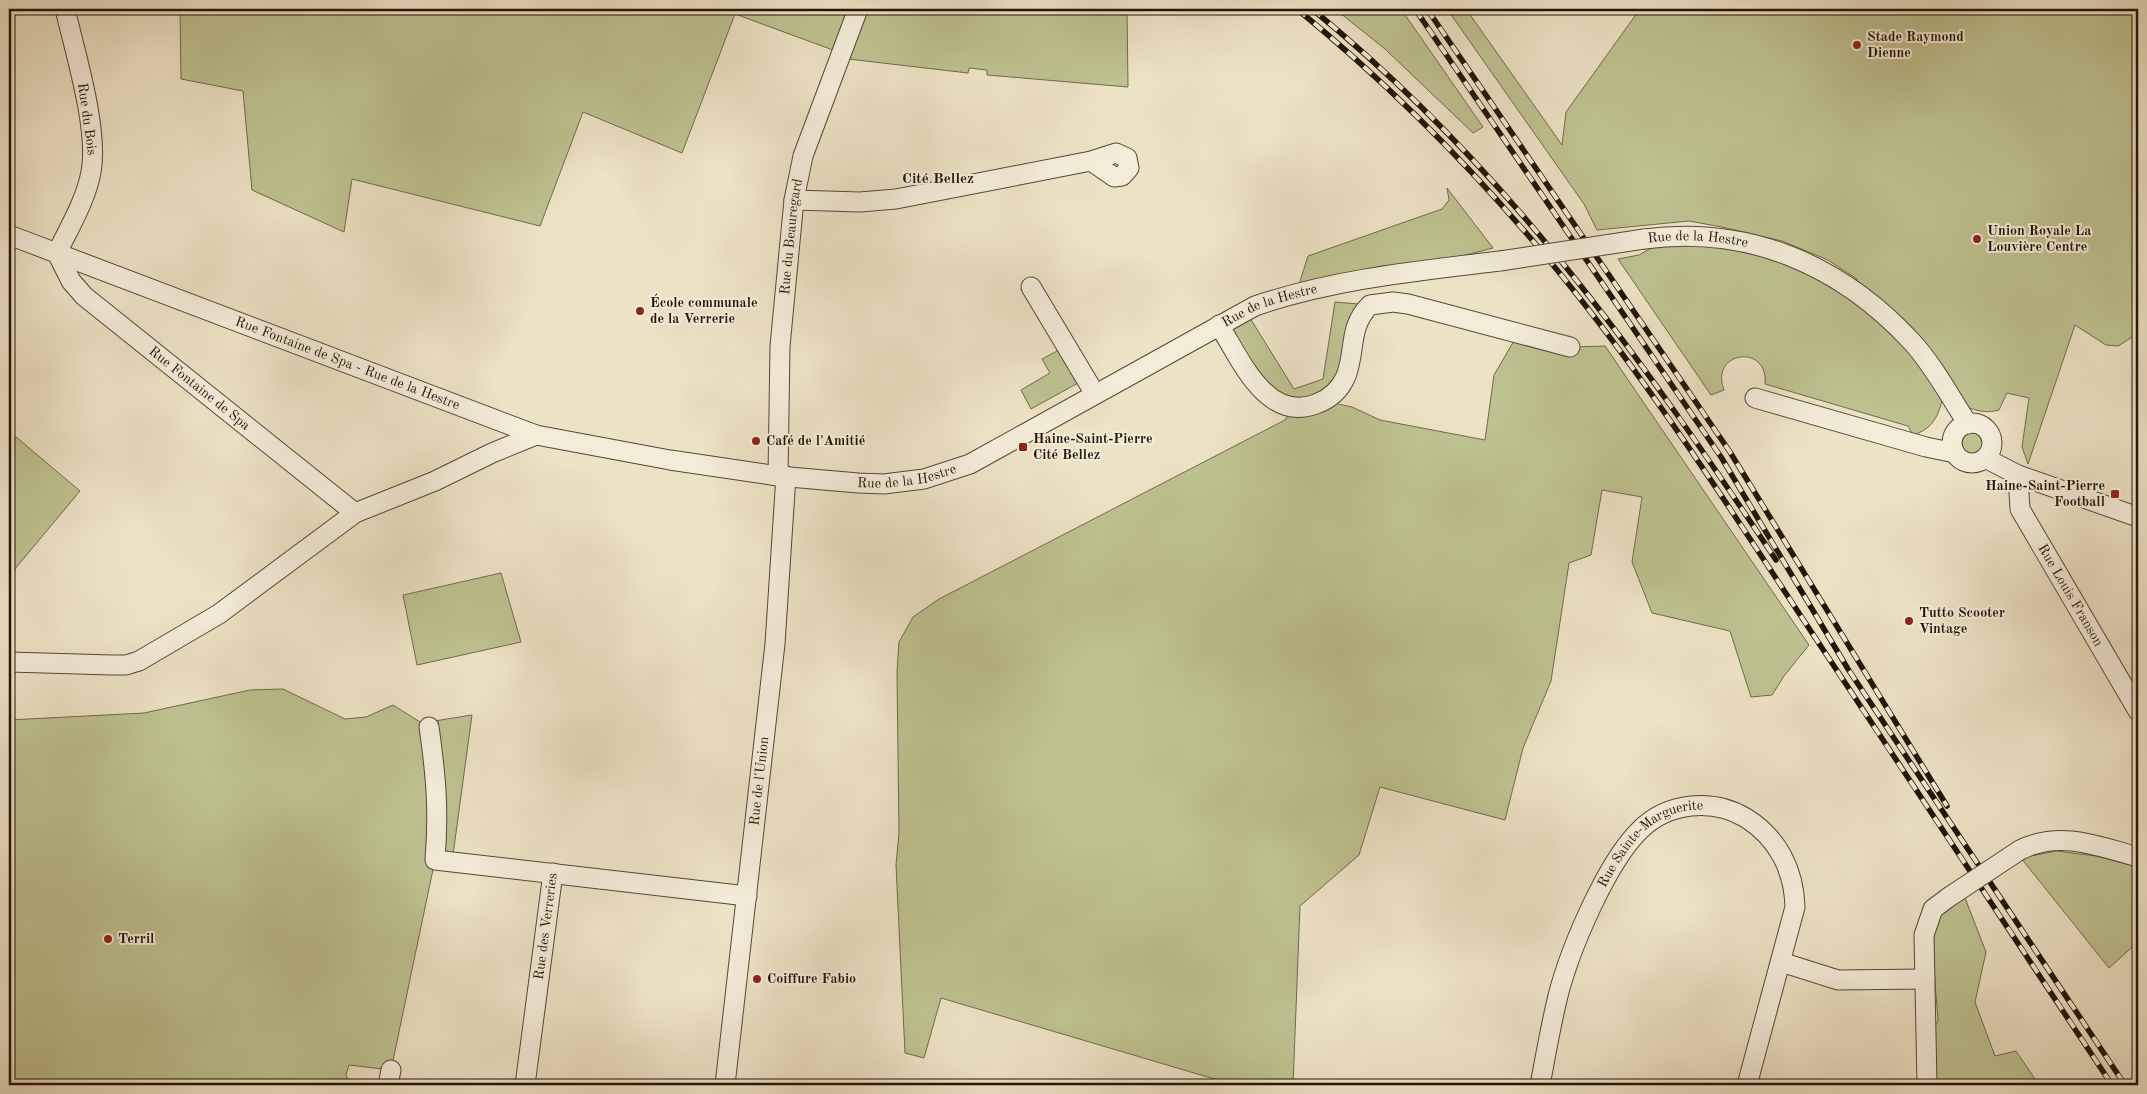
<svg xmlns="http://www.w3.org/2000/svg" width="2147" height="1094" font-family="'Old Standard TT',serif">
<rect width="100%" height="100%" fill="#ece2c4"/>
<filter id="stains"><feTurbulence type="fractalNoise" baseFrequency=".004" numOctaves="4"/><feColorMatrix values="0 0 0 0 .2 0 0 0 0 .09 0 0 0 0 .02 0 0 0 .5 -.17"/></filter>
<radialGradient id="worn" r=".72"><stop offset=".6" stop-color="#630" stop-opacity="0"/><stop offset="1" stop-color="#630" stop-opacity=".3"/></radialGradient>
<!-- green -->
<path fill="#bec190" stroke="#706a4a" d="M 180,9 L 1127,9 L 1128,87 L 987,75 L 987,70 L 969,68 L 968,73 L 840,58 L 841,53 L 735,14 L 682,153 L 583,112 L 540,226 L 352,179 L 344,232 L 252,190 L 243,91 L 181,79 Z
M 1335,9 L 1401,9 L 1483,127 L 1473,133 L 1385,49 Z
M 1447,9 L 1466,9 L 1562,145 L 1566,112 L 1640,9 L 2138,9 L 2138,337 L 2134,336 L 2118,346 L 2106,345 L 2075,325 L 2028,464 L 2022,447 L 2029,398 L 2007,393 L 1999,410 C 1978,416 1962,404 1943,396 C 1939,415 1933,429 1913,435 L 1908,426 L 1765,384 C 1769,343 1709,351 1724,390 L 1711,395 L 1618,259 L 1639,255 L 1673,235 L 1738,241 L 1853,288 L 1857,279 L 1828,260 L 1782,241 L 1722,227 L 1689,221 L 1597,230 L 1584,204 Z
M 1447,188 L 1493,248 L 1386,276 L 1296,294 L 1308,256 L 1442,209 L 1449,200 Z
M 1335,302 L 1370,305 L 1349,364 L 1325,401 L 1352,407 L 1380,420 L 1485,440 L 1494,375 L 1518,334 L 1570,347 L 1605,346 L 1809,645 L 1784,676 L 1772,695 L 1751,697 L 1730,631 L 1652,613 L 1632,562 L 1642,497 L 1602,490 L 1591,555 L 1569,563 L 1551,681 L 1523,748 L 1505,820 L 1380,787 L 1359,855 L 1300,906 L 1293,1085 L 1220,1085 L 1221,1081 L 941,998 L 924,1058 L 905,1053 L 896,865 L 899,833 L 897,673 L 899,642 L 913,617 L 939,599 L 1285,420 L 1293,408 L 1283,405 L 1219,325 L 1245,310 L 1294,389 L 1323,379 Z
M 1059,350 L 1078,383 L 1031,409 L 1021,390 L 1050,373 L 1042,359 Z
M 9,431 L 80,491 L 9,576 Z
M1962 443a11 11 0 1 1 22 0a11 11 0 1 1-22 0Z
M 501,573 L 521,642 L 417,665 L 403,595 Z
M 283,689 L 345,719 L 366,717 L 393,705 L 428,727 L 428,722 L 472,715 L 452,862 L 435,860 L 391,1070 L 349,1065 L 346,1075 L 350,1085 L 9,1085 L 9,720 L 144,713 L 250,690 Z
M 2056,851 L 2096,856 L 2138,867 L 2138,942 L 2109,968 L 2021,858 Z
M 1965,898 L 1986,952 L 1975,1002 L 1995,1056 L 2016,1051 L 2039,1085 L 1927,1085 L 1927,1034 L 1938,1021 C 1937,1001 1929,933 1937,919 C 1942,909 1956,903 1965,898 Z"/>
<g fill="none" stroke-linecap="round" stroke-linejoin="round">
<!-- minor casing -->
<g stroke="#544835" stroke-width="21">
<g id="minor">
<path d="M 794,200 L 860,202 L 896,199 L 1091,161 L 1116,153 L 1127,158 L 1129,168 L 1122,176 L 1114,177 L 1091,161"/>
<path id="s1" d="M 9,235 L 536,435 L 670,460 L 778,476 L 858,483 L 884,484 L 924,479 L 970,464 L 1255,306 C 1334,279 1418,271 1500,261"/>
<path id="s2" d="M 1644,239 C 1749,225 1841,265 1912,342 C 1934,366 1950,397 1968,424"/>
<path id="s3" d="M 57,253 L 71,281 L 84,296 L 355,513"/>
<path d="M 57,253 C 69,228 86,200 91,172 C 99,130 75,52 65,9"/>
<path d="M 1031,287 L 1095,394"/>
<path d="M 1219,325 C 1240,358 1266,423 1316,404 C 1330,399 1340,390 1346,376 C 1356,350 1348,327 1370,305 L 1393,302 L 1408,304 L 1570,347"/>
<path d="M 1755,398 L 1926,447 L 1955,453"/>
<circle cx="1972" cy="443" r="20"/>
<path d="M 1985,458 L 2018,475 L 2138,517"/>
<path id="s4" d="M 2018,475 L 2020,509 L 2138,711"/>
<path id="s5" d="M 778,476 L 780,346 L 794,200 L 803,156 L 858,9"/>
<path d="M 9,662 L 112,665 L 126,665 L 139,661 L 219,614 L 355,513 L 435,481 L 492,453 L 536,435"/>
<path d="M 429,727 C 436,776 439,811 435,860 L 747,896"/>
<path d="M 2020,850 C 2060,830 2098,846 2138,857"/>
<path d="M 1781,962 L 1838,980 L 1925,979"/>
<path d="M 388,1085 L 391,1070"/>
<path id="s6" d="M 525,1085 L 553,873"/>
<path id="s7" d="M 725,1085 L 775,644 L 786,476"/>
<path id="s8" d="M 1540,1085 C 1546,1054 1551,1023 1559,992 C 1571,947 1607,862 1640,830 C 1668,802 1713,798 1746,818 C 1778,838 1794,870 1795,907 L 1747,1085"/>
<path d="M 1927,1085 L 1924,935 L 1933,909 L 1949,897"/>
</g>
</g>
<!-- minor -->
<use href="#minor" stroke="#f3ecd9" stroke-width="19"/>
<!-- rail casing -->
<g stroke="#211405" stroke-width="5.5">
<path id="rail" d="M 1297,9 C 1402,95 1498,194 1582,301 C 1670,413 1747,535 1826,654 C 1921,798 2017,941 2112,1085
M 1312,9 C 1505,166 1640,355 1776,560
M 1415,9 L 1721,457 L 1848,669 L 2125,1085
M 1427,9 L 1730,452 L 1947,806"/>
</g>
<!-- rail -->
<use href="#rail" stroke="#f3ecd9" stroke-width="4" stroke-dasharray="11" stroke-linecap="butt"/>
<!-- minor-bridge casing -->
<g stroke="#544835" stroke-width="21" stroke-linecap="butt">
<path id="minor-bridge" d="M 1500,261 L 1644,239
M 1949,897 L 2020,850"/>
</g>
<!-- minor-bridge -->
<use href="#minor-bridge" stroke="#f3ecd9" stroke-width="19"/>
</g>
<!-- markers -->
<g fill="#8f2418" stroke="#f3ecd9" stroke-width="2">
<circle cx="1857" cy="45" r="5"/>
<circle cx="1977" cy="239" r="5"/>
<circle cx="640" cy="311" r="5"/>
<circle cx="756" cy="441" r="5"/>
<rect x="1018" y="442" width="10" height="10" rx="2.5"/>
<rect x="2110" y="489" width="10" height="10" rx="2.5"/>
<circle cx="1909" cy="621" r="5"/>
<circle cx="108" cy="939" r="5"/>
<circle cx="757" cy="979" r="5"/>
</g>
<g text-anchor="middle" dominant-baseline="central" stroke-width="4" stroke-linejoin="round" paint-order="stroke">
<!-- poi labels -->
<g font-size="14" font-weight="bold" fill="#211405" stroke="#f3ecd9" text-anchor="start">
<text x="1867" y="37">Stade Raymond<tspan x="1867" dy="16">Dienne</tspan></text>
<text x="1987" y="231">Union Royale La<tspan x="1987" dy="16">Louvière Centre</tspan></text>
<text x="650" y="303">École communale<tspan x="650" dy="16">de la Verrerie</tspan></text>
<text x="1033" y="439">Haine-Saint-Pierre<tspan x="1033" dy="16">Cité Bellez</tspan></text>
<text x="766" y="441">Café de l'Amitié</text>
<text x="2105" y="486" text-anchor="end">Haine-Saint-Pierre<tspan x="2105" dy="16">Football</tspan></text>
<text x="1919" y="613">Tutto Scooter<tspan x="1919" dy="16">Vintage</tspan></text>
<text x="118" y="939">Terril</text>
<text x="767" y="979">Coiffure Fabio</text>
</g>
<!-- street labels -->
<g font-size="14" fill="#211405" stroke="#f3ecd9">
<text transform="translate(87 119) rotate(82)">Rue du Bois</text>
<text stroke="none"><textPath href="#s5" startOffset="240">Rue du Beauregard</textPath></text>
<text stroke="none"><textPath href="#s2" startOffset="54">Rue de la Hestre</textPath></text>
<text stroke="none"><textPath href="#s1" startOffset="1344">Rue de la Hestre</textPath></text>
<text stroke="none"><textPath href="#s1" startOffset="362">Rue Fontaine de Spa - Rue de la Hestre</textPath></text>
<text stroke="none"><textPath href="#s3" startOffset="199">Rue Fontaine de Spa</textPath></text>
<text stroke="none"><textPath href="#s1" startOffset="939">Rue de la Hestre</textPath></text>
<text stroke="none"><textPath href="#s4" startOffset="134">Rue Louis Franson</textPath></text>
<text stroke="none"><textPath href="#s7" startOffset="306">Rue de l'Union</textPath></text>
<text stroke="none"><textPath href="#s8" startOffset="278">Rue Sainte-Marguerite</textPath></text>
<text stroke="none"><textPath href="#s6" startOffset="160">Rue des Verreries</textPath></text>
</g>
<!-- neighbourhood labels -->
<g font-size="15" font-weight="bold" fill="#211405" stroke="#f3ecd9">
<text x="938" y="179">Cité Bellez</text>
</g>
</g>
<!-- margin -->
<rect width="2147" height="1094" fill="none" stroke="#ece2c4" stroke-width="30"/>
<rect x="10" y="10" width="2127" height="1074" fill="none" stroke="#211405" stroke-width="2.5"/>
<rect x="15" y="15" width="2117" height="1064" fill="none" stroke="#211405"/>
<rect width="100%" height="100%" filter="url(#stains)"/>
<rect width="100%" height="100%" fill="url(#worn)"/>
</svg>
